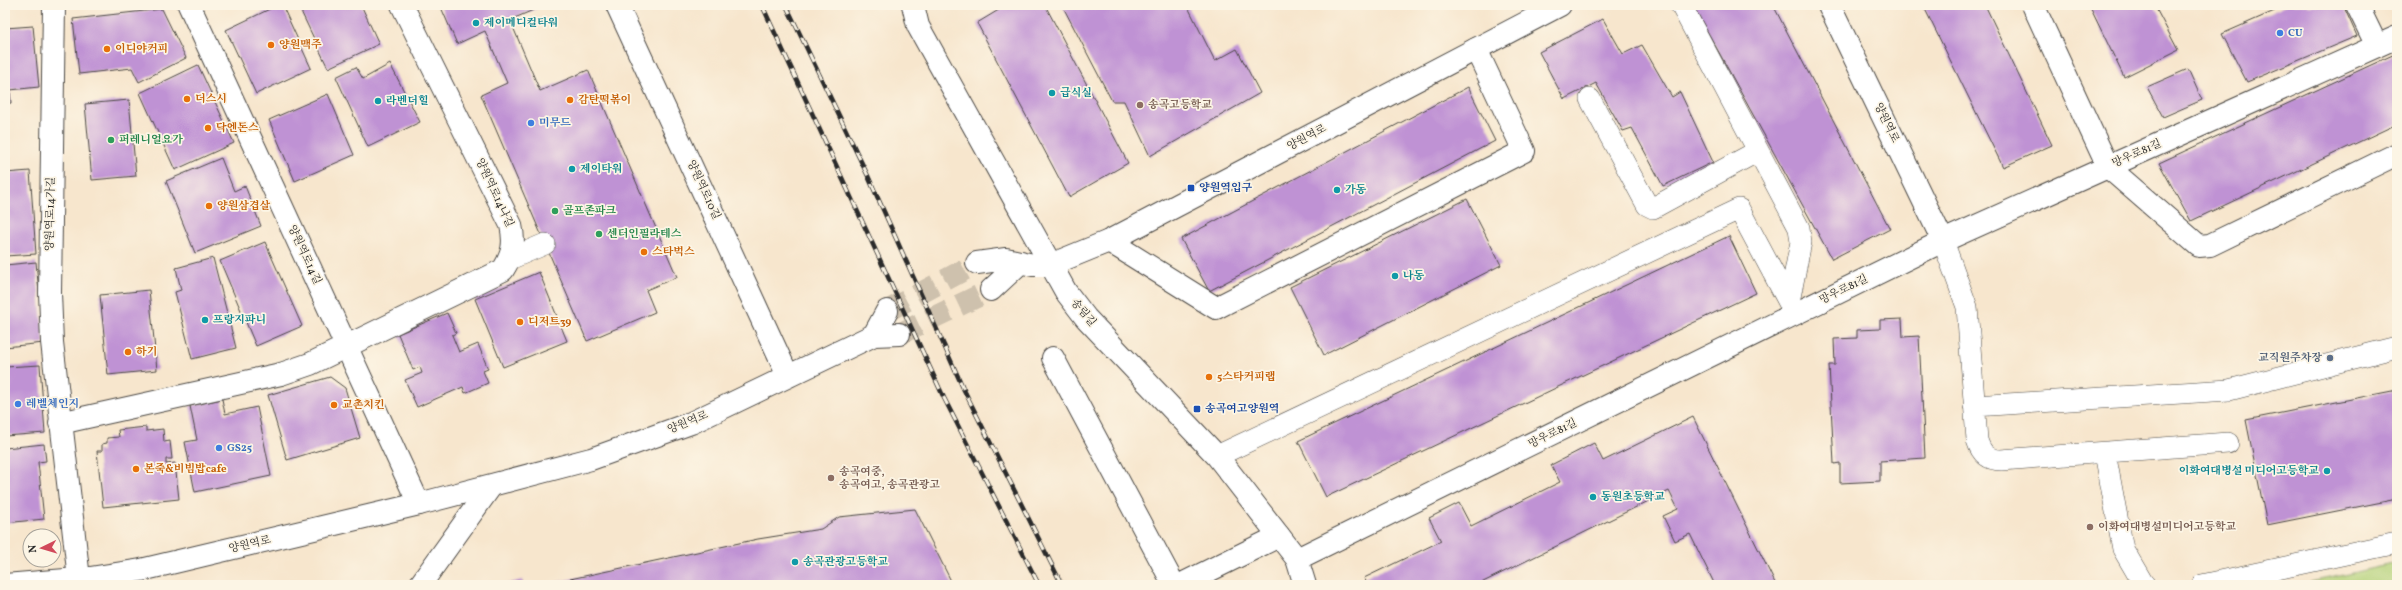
<svg xmlns="http://www.w3.org/2000/svg" width="2402" height="590" font-family="Vollkorn,'Noto Serif KR',serif">
<rect width="100%" height="100%" fill="#fcf5e5"/>
<filter id="ink" filterUnits="userSpaceOnUse"><feTurbulence type="fractalNoise" baseFrequency=".025" numOctaves="2"/><feDisplacementMap in="SourceGraphic" scale="8" xChannelSelector="R" yChannelSelector="G"/><feConvolveMatrix kernelMatrix="1 2 1 2 8 2 1 2 1" color-interpolation-filters="sRGB"/></filter>
<filter id="wash" filterUnits="userSpaceOnUse"><feTurbulence type="fractalNoise" baseFrequency=".012" numOctaves="4" result="noise"/><feDisplacementMap in="SourceGraphic" scale="16" xChannelSelector="R" yChannelSelector="G"/><feGaussianBlur stdDeviation="0.9" result="paint"/><feColorMatrix in="noise" values="0 0 0 0 0 0 0 0 0 0 0 0 0 0 0 0 0 1.4 0 .05"/><feComposite in="paint" operator="in"/></filter>
<g filter="url(#wash)">
<rect width="100%" height="100%" fill="#f7e6cd"/>
<!-- green -->
<path fill="#b3d178" stroke="#6f7e52" d="M 2397,563 L 2397,585 L 2298,585 Z"/>
<g id="blocks">
<!-- building -->
<path fill="#bf92d4" d="M 278,5 L 282,5 L 311,68 L 256,94 L 226,30 Z
M 298,5 L 361,5 L 379,44 L 328,68 Z
M 440,5 L 545,5 L 510,20 L 540,91 L 588,70 L 677,277 L 646,290 L 655,312 L 587,341 L 481,95 L 507,83 L 485,31 L 457,44 Z
M 1007,5 L 1045,5 L 1128,163 L 1069,197 L 977,23 Z
M 1062,5 L 1187,5 L 1215,61 L 1237,49 L 1260,93 L 1150,156 L 1124,101 L 1112,101 Z
M 1693,5 L 1773,5 L 1890,229 L 1832,259 Z
M 1923,5 L 1985,5 L 2052,145 L 2003,167 Z
M 2089,5 L 2154,5 L 2178,50 L 2124,77 Z
M 2288,5 L 2343,5 L 2357,36 L 2247,82 L 2222,34 Z
M 162,9 L 186,58 L 139,82 L 132,68 L 79,74 L 73,19 Z
M 1603,19 L 1623,54 L 1642,45 L 1672,97 L 1680,92 L 1713,162 L 1663,186 L 1632,128 L 1623,131 L 1596,83 L 1564,99 L 1539,52 Z
M 33,26 L 39,87 L 10,90 L 11,103 L 5,104 L 5,28 Z
M 2397,53 L 2397,124 L 2191,221 L 2159,163 Z
M 390,64 L 420,122 L 368,147 L 336,77 L 356,67 L 363,79 Z
M 198,65 L 234,143 L 175,170 L 140,93 Z
M 2188,69 L 2202,100 L 2163,117 L 2147,87 Z
M 1468,87 L 1495,141 L 1209,291 L 1181,239 Z
M 328,94 L 354,155 L 295,181 L 269,120 Z
M 129,100 L 136,176 L 92,180 L 85,104 Z
M 221,158 L 234,191 L 245,186 L 261,226 L 195,253 L 166,181 Z
M 30,171 L 36,254 L 5,256 L 5,173 Z
M 1467,199 L 1501,265 L 1324,355 L 1290,287 Z
M 1729,236 L 1756,293 L 1326,497 L 1298,441 Z
M 265,242 L 302,326 L 256,346 L 220,261 Z
M 213,258 L 236,348 L 192,359 L 175,292 L 181,290 L 176,268 Z
M 36,262 L 44,343 L 5,347 L 5,265 Z
M 539,272 L 567,341 L 503,367 L 475,299 Z
M 149,290 L 157,370 L 108,375 L 100,295 Z
M 447,313 L 456,333 L 452,335 L 459,352 L 478,344 L 488,369 L 483,371 L 488,383 L 465,393 L 463,387 L 417,407 L 405,380 L 422,373 L 420,367 L 413,370 L 398,334 Z
M 1902,319 L 1903,337 L 1919,336 L 1925,458 L 1880,461 L 1880,481 L 1840,483 L 1840,463 L 1834,464 L 1829,365 L 1835,365 L 1834,339 L 1857,338 L 1857,330 L 1880,329 L 1880,320 Z
M 40,365 L 45,433 L 5,436 L 5,367 Z
M 330,377 L 345,388 L 360,438 L 287,460 L 268,395 Z
M 2397,390 L 2397,499 L 2267,525 L 2246,420 Z
M 222,399 L 225,414 L 257,407 L 271,476 L 195,492 L 185,442 L 197,440 L 190,406 Z
M 1693,417 L 1776,585 L 1715,585 L 1690,534 L 1675,541 L 1663,516 L 1678,509 L 1669,491 L 1477,585 L 1368,585 L 1364,578 L 1441,541 L 1429,518 L 1459,503 L 1471,526 L 1560,482 L 1551,465 L 1594,443 L 1603,461 Z
M 146,427 L 146,431 L 163,429 L 164,442 L 170,441 L 172,459 L 166,459 L 166,464 L 175,463 L 179,499 L 103,507 L 97,451 L 102,451 L 102,444 L 107,443 L 107,438 L 119,437 L 118,430 Z
M 44,444 L 46,461 L 38,462 L 44,519 L 5,523 L 5,448 Z
M 915,509 L 953,585 L 542,585 L 758,539 L 821,529 L 839,517 Z
M 522,580 L 523,585 L 506,585 L 506,584 Z"/>
</g>
</g>
<g filter="url(#ink)">
<use href="#blocks" fill-opacity="0" stroke="#4a4743" stroke-width="1"/>
<g fill="none" stroke-linecap="round" stroke-linejoin="round">
<!-- tertiary-tunnel -->
<path stroke="#cec1ad" stroke-width="22" stroke-dasharray="22 11" stroke-linecap="butt" d="M 887,311 L 977,263
M 899,334 L 991,290"/>
<!-- service casing -->
<g stroke="#4a4743" stroke-width="22">
<path id="service" d="M 1681,5 L 1799,228 L 1801,242 L 1789,302
M 1590,99 L 1647,205 L 1653,208 L 1758,151
M 1943,241 L 1967,307 L 1977,440 C 1981,453 1987,460 2001,460 L 2228,443
M 510,259 L 545,244
M 1974,406 L 2229,390 L 2397,347
M 2105,453 L 2123,549 L 2144,585
M 1217,456 L 1739,209 L 1795,314
M 2202,585 L 2397,543"/>
</g>
<!-- minor casing -->
<g stroke="#4a4743" stroke-width="24">
<path id="minor" d="M 54,5 L 50,293 L 52,342 L 79,579
M 189,5 L 419,504
M 617,5 L 788,376
M 1829,5 L 1943,241
M 2033,5 L 2108,167 L 2199,246 L 2210,245 L 2397,154
M 2357,5 L 2377,46
M 1109,241 L 1216,308 L 1524,151 L 1476,49
M 1053,358 L 1174,585
M 60,423 L 281,374 L 310,364 L 503,270 C 513,254 515,243 511,225 L 402,5
M 1297,559 L 1943,241 L 2397,37
M 420,585 L 491,486
M 1180,585 L 1279,536"/>
</g>
<!-- tertiary casing -->
<g stroke="#4a4743" stroke-width="24">
<path id="tertiary" d="M 913,5 L 918,26 L 1066,292 L 1086,318 L 1217,456 L 1297,559 L 1305,585
M 977,263 L 1006,259 L 1033,265 L 1050,265 L 1109,241 L 1560,5
M 991,290 L 1021,262
M 874,335 L 887,311
M 5,585 L 90,578 L 141,570 L 419,504 L 591,459 L 691,423 L 874,335 L 899,334"/>
</g>
<!-- service -->
<use href="#service" stroke="#fff" stroke-width="21"/>
<!-- minor -->
<use href="#minor" stroke="#fff" stroke-width="22"/>
<!-- tertiary -->
<use href="#tertiary" stroke="#fff" stroke-width="22"/>
<!-- rail casing -->
<g stroke="#2b2b2b" stroke-width="4.5">
<path id="rail" d="M 762,5 L 944,398 L 1039,585
M 786,5 L 868,176 L 964,390 L 1062,585"/>
</g>
<!-- rail -->
<use href="#rail" stroke="#fcf5e5" stroke-width="3" stroke-dasharray="9" stroke-linecap="butt"/>
</g>
</g>
<!-- markers -->
<g fill="#0f9aa8" stroke="#fcf5e5" stroke-width="1.5">
<circle cx="476" cy="23" r="4"/>
<circle cx="1052" cy="93" r="4"/>
<circle cx="378" cy="101" r="4"/>
<circle cx="572" cy="169" r="4"/>
<circle cx="1337" cy="190" r="4"/>
<circle cx="1395" cy="276" r="4"/>
<circle cx="205" cy="320" r="4"/>
<circle cx="2327" cy="471" r="4"/>
<circle cx="1593" cy="497" r="4"/>
<circle cx="795" cy="562" r="4"/>
</g>
<g fill="#3f7fe0" stroke="#fcf5e5" stroke-width="1.5">
<circle cx="2280" cy="33" r="4"/>
<circle cx="531" cy="123" r="4"/>
<circle cx="18" cy="404" r="4"/>
<circle cx="219" cy="448" r="4"/>
</g>
<g fill="#e8710a" stroke="#fcf5e5" stroke-width="1.5">
<circle cx="271" cy="45" r="4"/>
<circle cx="107" cy="49" r="4"/>
<circle cx="187" cy="99" r="4"/>
<circle cx="570" cy="100" r="4"/>
<circle cx="208" cy="128" r="4"/>
<circle cx="209" cy="206" r="4"/>
<circle cx="644" cy="252" r="4"/>
<circle cx="520" cy="322" r="4"/>
<circle cx="128" cy="352" r="4"/>
<circle cx="1209" cy="377" r="4"/>
<circle cx="334" cy="405" r="4"/>
<circle cx="136" cy="469" r="4"/>
</g>
<g fill="#8d6e63" stroke="#fcf5e5" stroke-width="1.5">
<circle cx="1140" cy="105" r="4"/>
<circle cx="831" cy="478" r="4"/>
<circle cx="2090" cy="527" r="4"/>
</g>
<g fill="#2e9e5b" stroke="#fcf5e5" stroke-width="1.5">
<circle cx="111" cy="140" r="4"/>
<circle cx="555" cy="211" r="4"/>
<circle cx="599" cy="234" r="4"/>
</g>
<g fill="#1a4fb4" stroke="#fcf5e5" stroke-width="1.5">
<rect x="1187" y="184" width="8" height="8" rx="2"/>
<rect x="1193" y="405" width="8" height="8" rx="2"/>
</g>
<circle fill="#5c6f8a" stroke="#fcf5e5" stroke-width="1.5" cx="2330" cy="358" r="4"/>
<g text-anchor="middle" dominant-baseline="central" stroke-width="3.5" stroke-linejoin="round" paint-order="stroke">
<!-- culture labels -->
<g font-size="11" font-weight="bold" fill="#0d838f" stroke="#fcf5e5" text-anchor="start">
<text x="484" y="23">제이메디컬타워</text>
<text x="1060" y="93">급식실</text>
<text x="386" y="101">라벤더힐</text>
<text x="580" y="169">제이타워</text>
<text x="1345" y="190">가동</text>
<text x="1403" y="276">나동</text>
<text x="213" y="320">프랑지파니</text>
<text x="2319" y="471" text-anchor="end">이화여대병설 미디어고등학교</text>
<text x="1601" y="497">동원초등학교</text>
<text x="803" y="562">송곡관광고등학교</text>
</g>
<!-- shop labels -->
<g font-size="11" font-weight="bold" fill="#366cbe" stroke="#fcf5e5" text-anchor="start">
<text x="2288" y="33">CU</text>
<text x="539" y="123">미무드</text>
<text x="26" y="404">레벨체인지</text>
<text x="227" y="448">GS25</text>
</g>
<!-- food labels -->
<g font-size="11" font-weight="bold" fill="#c56008" stroke="#fcf5e5" text-anchor="start">
<text x="279" y="45">양원맥주</text>
<text x="115" y="49">이디야커피</text>
<text x="195" y="99">더스시</text>
<text x="578" y="100">감탄떡볶이</text>
<text x="216" y="128">닥엔돈스</text>
<text x="217" y="206">양원삼겹살</text>
<text x="652" y="252">스타벅스</text>
<text x="528" y="322">디저트39</text>
<text x="136" y="352">하기</text>
<text x="1217" y="377">5스타커피랩</text>
<text x="342" y="405">교촌치킨</text>
<text x="144" y="469">본죽&amp;비빔밥cafe</text>
</g>
<!-- education labels -->
<g font-size="11" font-weight="bold" fill="#785e54" stroke="#fcf5e5" text-anchor="start">
<text x="1148" y="105">송곡고등학교</text>
<text x="839" y="472">송곡여중,<tspan x="839" dy="13">송곡여고, 송곡관광고</tspan></text>
<text x="2098" y="527">이화여대병설미디어고등학교</text>
</g>
<!-- street labels -->
<g font-size="11" fill="#2b2b2b" stroke="#fcf5e5">
<text transform="translate(1886 123) rotate(64)">양원역로</text>
<text transform="translate(1307 138) rotate(-28)">양원역로</text>
<text transform="translate(2137 154) rotate(-24)">망우로81길</text>
<text transform="translate(703 190) rotate(65)">양원역로10길</text>
<text transform="translate(494 193) rotate(65)">양원역로14나길</text>
<text transform="translate(51 214) rotate(-89)">양원역로14가길</text>
<text transform="translate(304 255) rotate(65)">양원역로14길</text>
<text transform="translate(1844 290) rotate(-26)">망우로81길</text>
<text transform="translate(1083 313) rotate(50)">송림길</text>
<text transform="translate(688 423) rotate(-22)">양원역로</text>
<text transform="translate(1553 434) rotate(-26)">망우로81길</text>
<text transform="translate(250 545) rotate(-13)">양원역로</text>
</g>
<!-- leisure labels -->
<g font-size="11" font-weight="bold" fill="#27864d" stroke="#fcf5e5" text-anchor="start">
<text x="119" y="140">퍼레니얼요가</text>
<text x="563" y="211">골프존파크</text>
<text x="607" y="234">센터인필라테스</text>
</g>
<!-- transit labels -->
<g font-size="11" font-weight="bold" fill="#164399" stroke="#fcf5e5" text-anchor="start">
<text x="1199" y="188">양원역입구</text>
<text x="1205" y="409">송곡여고양원역</text>
</g>
<!-- service labels -->
<g font-size="11" font-weight="bold" fill="#4e5e75" stroke="#fcf5e5" text-anchor="end">
<text x="2322" y="358">교직원주차장</text>
</g>
</g>
<!-- margin -->
<rect width="2402" height="590" fill="none" stroke="#fcf5e5" stroke-width="20"/>
<!-- north arrow -->
<g transform="translate(42 548) rotate(265)"><circle r="19" fill="#fcf5e5" stroke="#a8a49b"/>
<path d="M0-3L7 15L0 10L-7 15Z" fill="#d1495b"/>
<text y="-6" font-size="11" font-weight="bold" text-anchor="middle" fill="#2b2b2b">N</text>
</g>
</svg>
